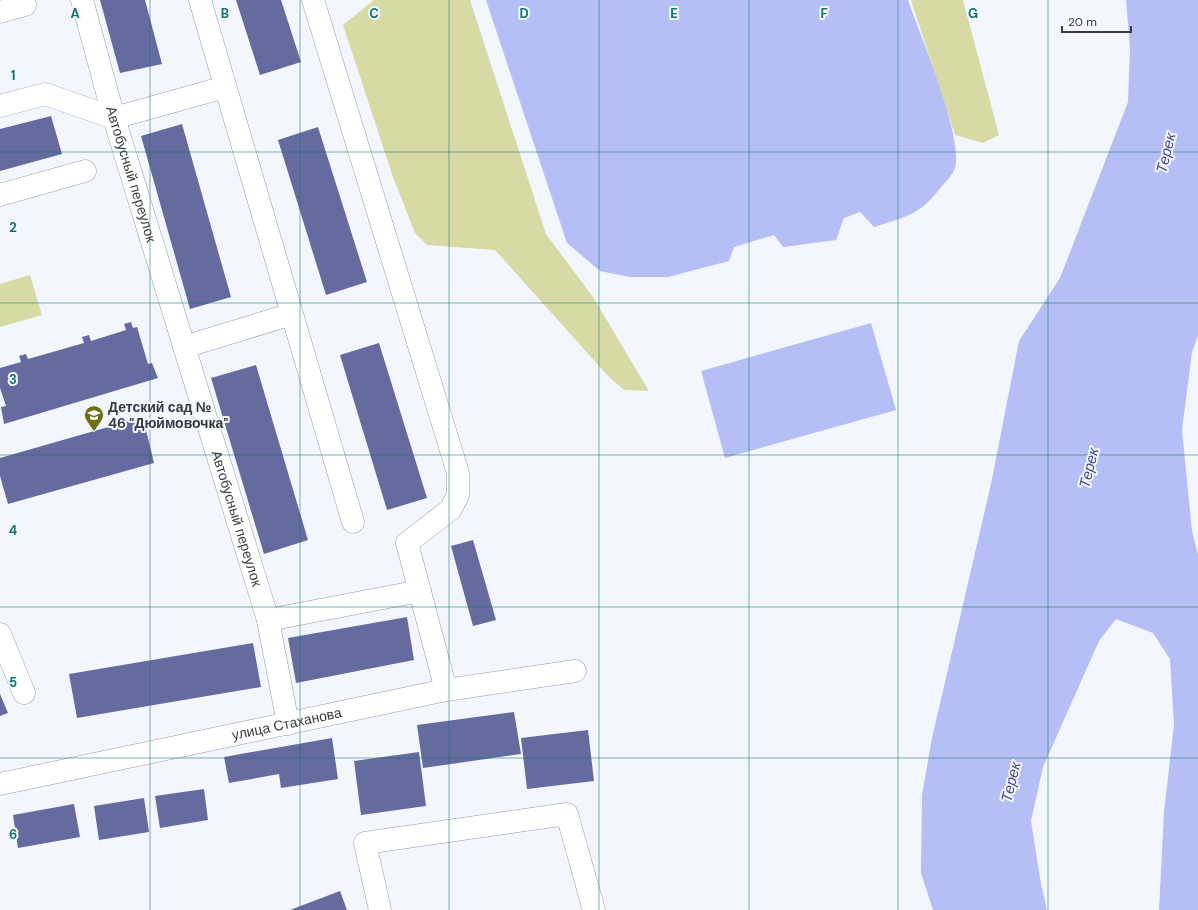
<svg xmlns="http://www.w3.org/2000/svg" width="1198" height="910" font-family="'DM Sans',sans-serif">
<rect width="100%" height="100%" fill="#f4f6fe"/>
<!-- green -->
<path fill="#d8daa5" d="M 374,0 L 470,0 L 546,234 L 593,297 L 649,391 L 624,390 L 608,376 L 495,250 L 427,245 L 415,233 L 393,177 L 343,25 Z
M 911,0 L 963,0 L 999,135 L 983,143 L 955,135 Z
M 30,275 L 42,315 L 0,327 L 0,284 Z"/>
<!-- water -->
<path fill="#b6bef6" d="M 486,0 L 908,0 C 920,35 964,137 955,168 C 953,175 946,181 942,186 C 920,215 908,216 874,227 L 860,212 L 844,218 L 836,240 L 783,247 L 774,235 L 734,247 L 729,261 L 668,277 L 630,277 L 600,271 L 567,243 Z
M 1126,0 L 1198,0 L 1198,336 L 1192,352 L 1182,430 L 1192,531 L 1198,555 L 1198,910 L 1159,910 L 1164,812 L 1174,725 L 1170,659 L 1153,633 L 1116,619 L 1099,641 L 1043,767 L 1031,821 L 1041,884 L 1047,910 L 933,910 L 921,873 L 922,795 L 932,738 L 991,484 L 1019,341 L 1060,278 L 1128,102 L 1130,48 Z
M 871,323 L 896,410 L 725,458 L 701,371 Z"/>
<!-- building -->
<path fill="#656b9e" d="M 100,0 L 145,0 L 162,64 L 120,73 Z
M 236,0 L 281,0 L 301,62 L 260,75 Z
M 51,116 L 62,154 L 0,171 L 0,129 Z
M 182,124 L 231,297 L 190,309 L 141,136 Z
M 318,127 L 367,282 L 326,295 L 278,140 Z
M 131,322 L 133,328 L 137,327 L 148,364 L 152,363 L 158,378 L 4,424 L 1,407 L 6,406 L 0,388 L 0,368 L 21,362 L 19,356 L 26,354 L 28,359 L 84,343 L 82,337 L 89,335 L 91,341 L 126,330 L 124,324 Z
M 379,343 L 427,498 L 387,510 L 340,355 Z
M 256,365 L 308,540 L 264,554 L 211,378 Z
M 143,417 L 154,463 L 8,504 L 0,476 L 0,458 Z
M 473,540 L 496,620 L 473,626 L 451,546 Z
M 407,617 L 414,660 L 296,683 L 288,638 Z
M 253,643 L 261,687 L 77,718 L 69,674 Z
M 0,694 L 8,713 L 0,716 Z
M 514,712 L 521,754 L 423,768 L 417,725 Z
M 588,730 L 594,781 L 527,789 L 521,738 Z
M 332,738 L 338,779 L 281,788 L 279,774 L 229,783 L 224,757 Z
M 419,752 L 426,806 L 361,815 L 354,761 Z
M 204,789 L 208,820 L 160,828 L 155,796 Z
M 144,798 L 149,832 L 99,840 L 94,806 Z
M 74,804 L 80,837 L 18,848 L 13,815 Z
M 340,891 L 347,910 L 290,910 Z"/>
<g fill="none" stroke-linecap="round" stroke-linejoin="round">
<!-- minor casing -->
<g stroke="#999aa2" stroke-width="23">
<g id="minor">
<path id="s1" d="M 82,0 L 114,118 L 268,620 L 288,724"/>
<path d="M 200,0 L 353,522"/>
<path d="M 313,0 L 458,473 L 458,495 L 451,509 L 407,543 L 446,690"/>
<path d="M 0,12 L 25,5"/>
<path d="M 0,106 L 45,94 L 114,118 L 225,87"/>
<path d="M 0,195 L 85,171"/>
<path d="M 184,347 L 292,314"/>
<path d="M 268,620 L 420,591"/>
<path d="M 0,634 L 24,693"/>
<path id="s2" d="M 0,784 L 446,690 L 575,671"/>
<path d="M 380,910 L 365,843 L 567,814 L 594,910"/>
</g>
</g>
<!-- minor -->
<use href="#minor" stroke="#fff" stroke-width="22"/>
</g>
<!-- grid -->
<path fill="none" stroke="#0f766e" stroke-width="1" stroke-opacity="0.55" d="M 150,0 L 150,910M 300,0 L 300,910M 449,0 L 449,910M 599,0 L 599,910M 749,0 L 749,910M 898,0 L 898,910M 1048,0 L 1048,910M 0,152 L 1198,152M 0,303 L 1198,303M 0,455 L 1198,455M 0,607 L 1198,607M 0,758 L 1198,758"/>
<!-- icons -->
<defs>
<g id="school-pin" transform="scale(1)"><path d="M0 17L-7.5 6A9.5 9.5 0 1 1 7.5 6Z" fill="#6d6e10" stroke="#f4f6fe"/><path d="M0-5L7-2L0 1L-7-2ZM-4 1L0 2.5L4 1V4Q0 6-4 4Z" fill="#fff"/></g>
</defs>
<g fill-rule="evenodd">
<use href="#school-pin" x="94" y="415"/>
</g>
<g text-anchor="middle" dominant-baseline="central" stroke-width="4" stroke-linejoin="round" paint-order="stroke">
<!-- street labels -->
<g font-size="14" fill="#393a3d" stroke="#f4f6fe">
<text stroke="none"><textPath href="#s1" startOffset="181">Автобусный переулок</textPath></text>
<text stroke="none"><textPath href="#s1" startOffset="541">Автобусный переулок</textPath></text>
<text stroke="none"><textPath href="#s2" startOffset="293">улица Стаханова</textPath></text>
</g>
<!-- poi labels -->
<g font-size="14" font-weight="bold" fill="#393a3d" stroke="#f4f6fe" text-anchor="start">
<text x="108" y="407">Детский сад №<tspan x="108" dy="16">46 "Дюймовочка"</tspan></text>
</g>
<!-- water labels -->
<g font-size="15" font-style="italic" fill="#43478a" stroke="#f4f6fe">
<text transform="translate(1166 153) rotate(-76)">Терек</text>
<text transform="translate(1089 468) rotate(-76)">Терек</text>
<text transform="translate(1011 782) rotate(-76)">Терек</text>
</g>
</g>
<g font-size="13" text-anchor="middle" font-weight="bold" fill="#0f766e" stroke="#f4f6fe" stroke-width="4" stroke-linejoin="round" paint-order="stroke">
<text x="75" y="18">A</text>
<text x="225" y="18">B</text>
<text x="374" y="18">C</text>
<text x="524" y="18">D</text>
<text x="674" y="18">E</text>
<text x="824" y="18">F</text>
<text x="973" y="18">G</text>
<text x="13" y="80">1</text>
<text x="13" y="232">2</text>
<text x="13" y="384">3</text>
<text x="13" y="535">4</text>
<text x="13" y="687">5</text>
<text x="13" y="839">6</text>
</g>
<!-- scale -->
<path d="M1062 26v6h69v-6" fill="none" stroke="#393a3d" stroke-width="2"/>
<text x="1068" y="26" font-size="12" fill="#393a3d" stroke="#f4f6fe" stroke-width="3" paint-order="stroke">20 m</text>
</svg>
